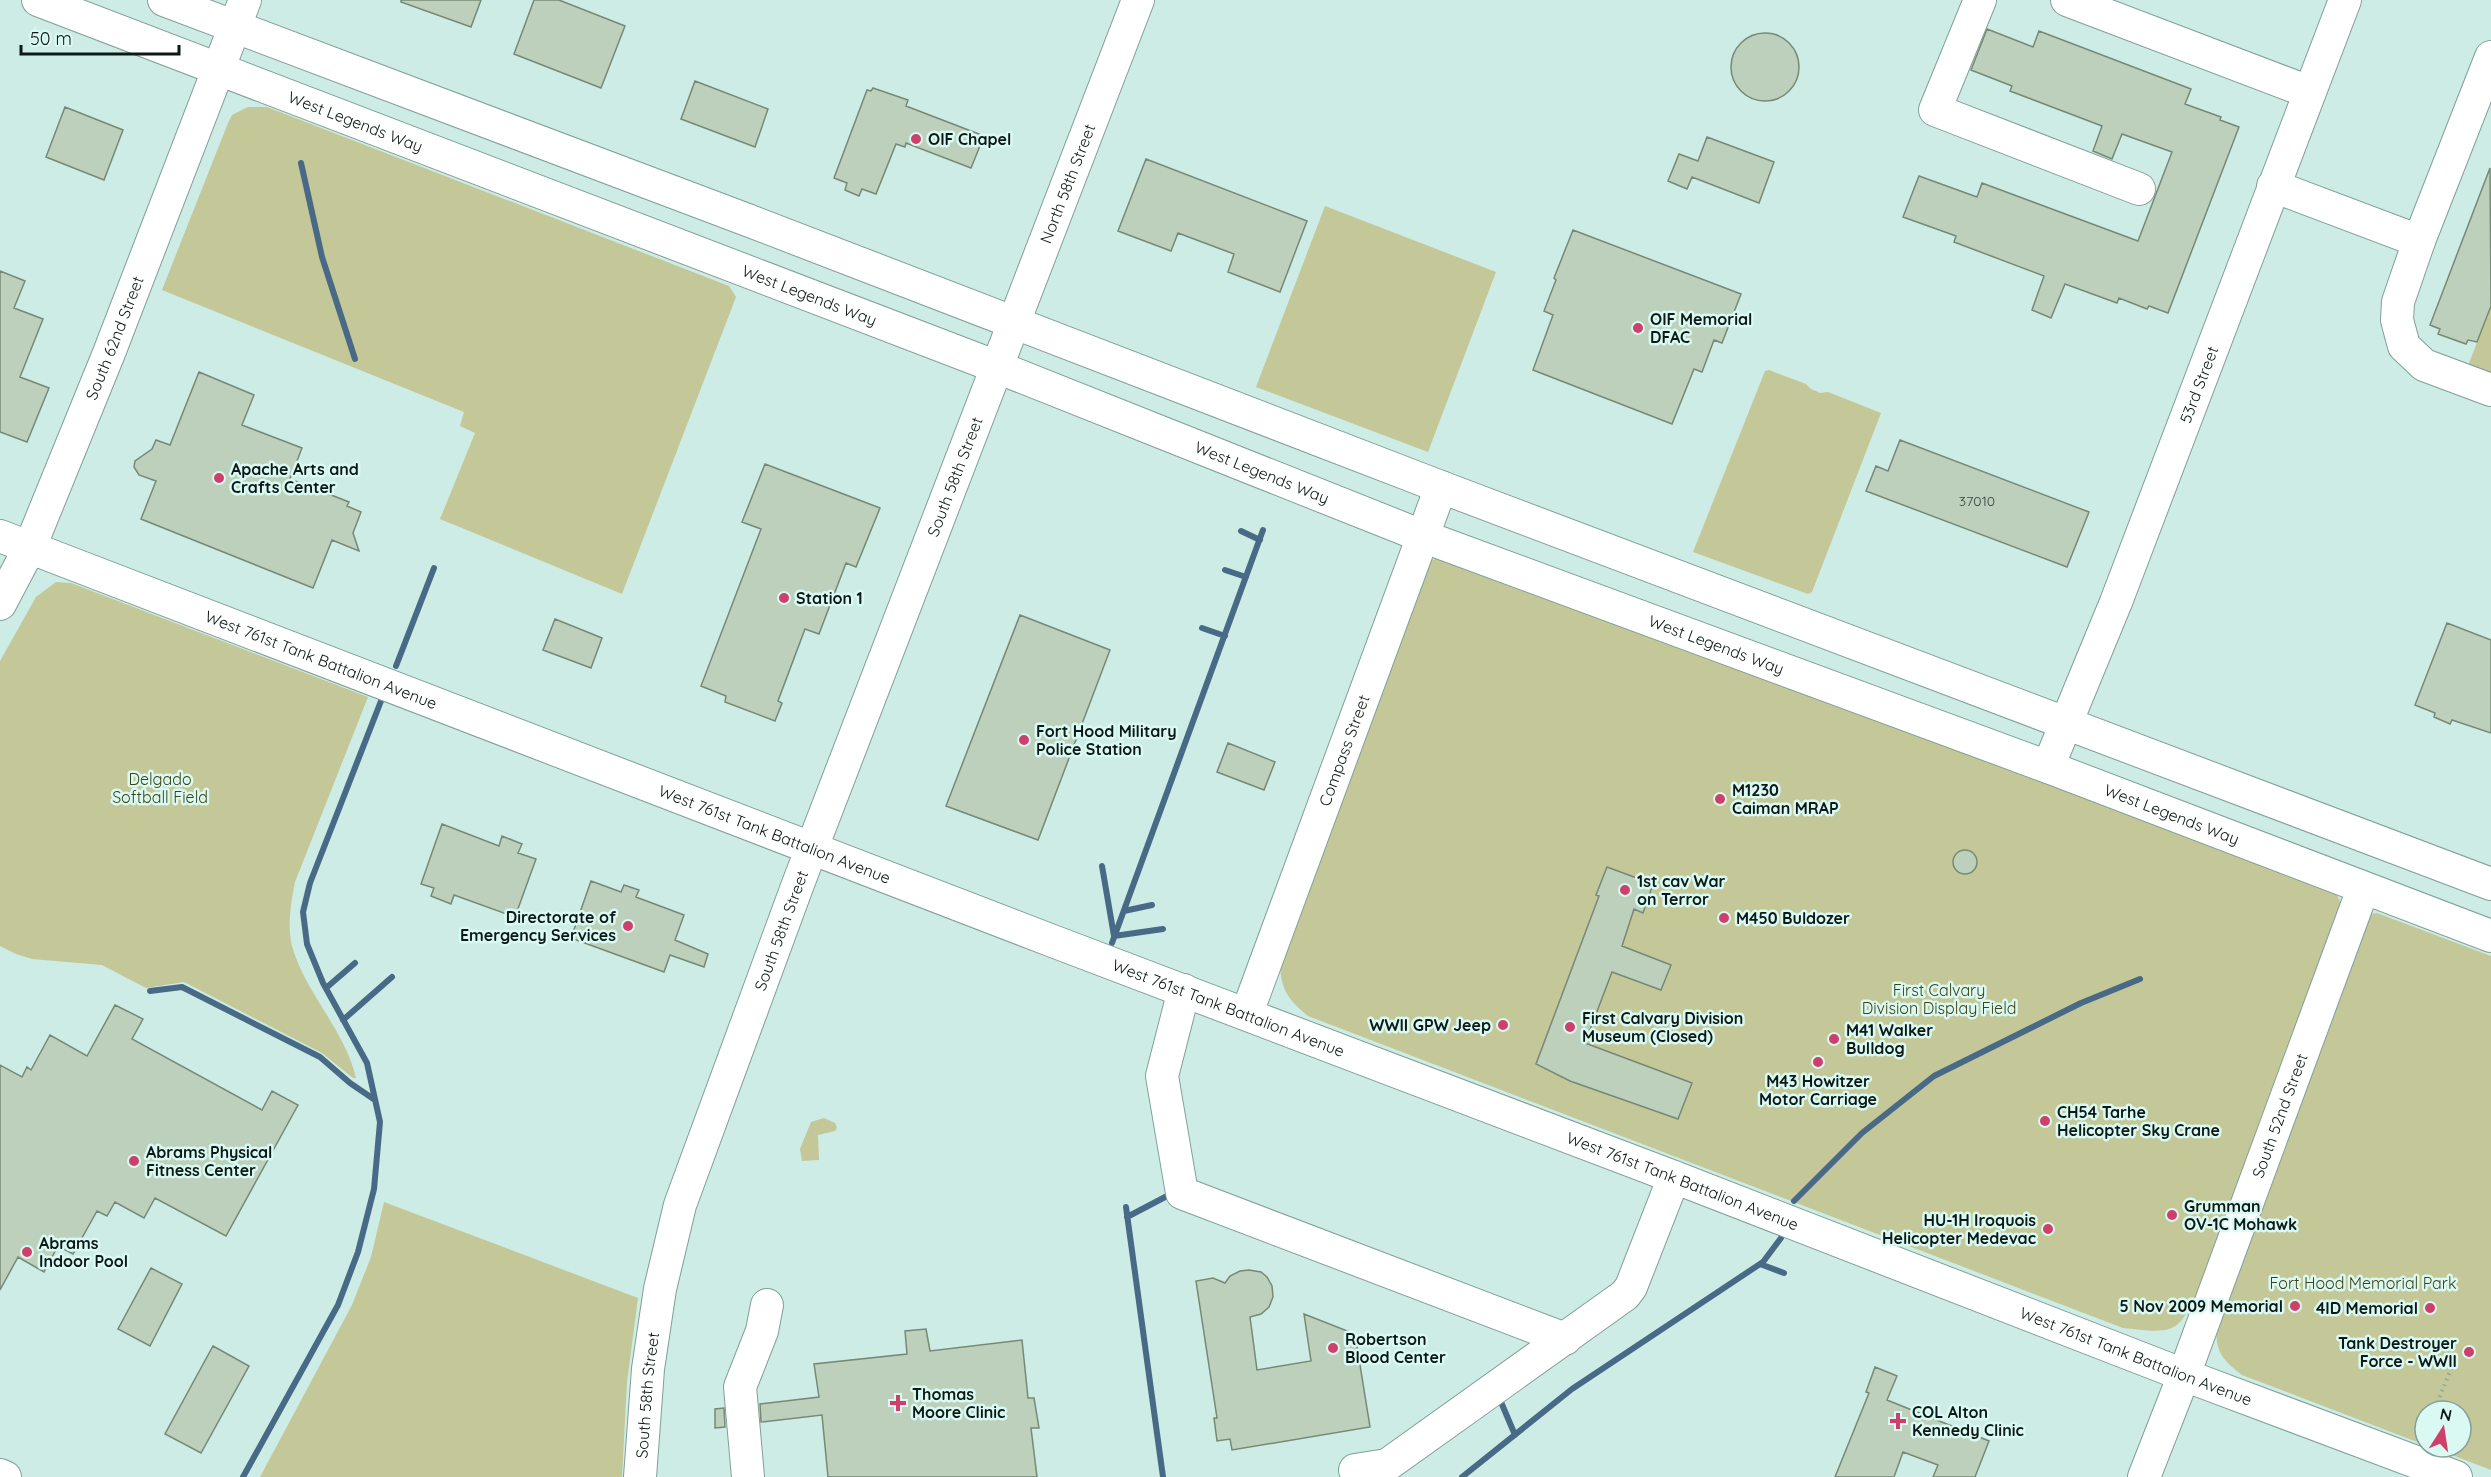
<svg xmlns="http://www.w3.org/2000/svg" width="2491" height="1477" font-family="Quicksand,sans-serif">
<rect width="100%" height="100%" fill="#ccece5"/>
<!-- green -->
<path fill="#c4c797" d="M 248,107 L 267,107 L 729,286 L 736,297 L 622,594 L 440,519 L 475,433 L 460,426 L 464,412 L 162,290 L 228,123 L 232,115 Z
M 1325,206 L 1496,272 L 1428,452 L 1256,387 Z
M 2491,306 L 2491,381 L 2466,371 Z
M 1769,370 L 1806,384 L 1811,389 L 1820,393 L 1828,392 L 1881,413 L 1812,592 L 1808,594 L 1693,552 L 1765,371 Z
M 1448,555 L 2336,893 L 2344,909 L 2200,1286 C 2178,1334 2176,1334 2123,1328 L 1308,1016 C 1285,997 1280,987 1280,957 L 1423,572 L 1432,560 Z
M 56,582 L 71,583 L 368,697 L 295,882 C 291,902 287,926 292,946 C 305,993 345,1030 356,1078 L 353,1078 L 322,1053 L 184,982 L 146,988 L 102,965 L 32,959 L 16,954 L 0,946 L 0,661 L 36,597 Z
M 2377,913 L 2491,956 L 2491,1470 L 2431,1447 L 2461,1447 L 2461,1411 L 2425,1411 L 2425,1445 L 2242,1375 C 2219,1357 2216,1351 2216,1322 L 2370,914 Z
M 824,1118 L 835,1123 L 837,1128 L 835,1131 L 818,1135 L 819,1160 L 802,1161 L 800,1149 L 811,1122 Z
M 384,1202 L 638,1298 L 627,1382 L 622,1477 L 260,1477 L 352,1305 L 371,1257 Z"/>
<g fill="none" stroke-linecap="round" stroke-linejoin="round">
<!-- stream -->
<path stroke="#496a86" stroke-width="6" d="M 301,163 L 322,257 L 355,359
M 1241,531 L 1260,540
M 1225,570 L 1246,577
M 1202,628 L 1225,636
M 396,666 L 434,568
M 1102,866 L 1114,936 L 1163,929
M 1124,911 L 1152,905
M 1112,943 L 1263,530
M 326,988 L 355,963
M 150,991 L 182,987 L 320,1057 L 350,1083 L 375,1100
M 343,1020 L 392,977
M 1794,1201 L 1862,1133 L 1934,1076 L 2081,1003 L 2140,979
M 1126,1207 L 1163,1477
M 1127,1217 L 1169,1195
M 1760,1264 L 1784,1273
M 1501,1402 L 1515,1435
M 243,1477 L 338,1305 L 358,1252 L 374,1189 L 380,1122 L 367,1063 L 323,983 L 307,944 L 303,912 L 310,883 L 381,701
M 1462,1477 L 1572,1389 L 1763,1262 L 1781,1238"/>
</g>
<!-- building -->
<path fill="#bcd0bc" stroke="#768976" stroke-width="1.5" d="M 401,0 L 481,0 L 471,27 L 401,2 Z
M 534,0 L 559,0 L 625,26 L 601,88 L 514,54 Z
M 1987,29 L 2033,47 L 2039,31 L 2191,89 L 2185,104 L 2221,117 L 2220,120 L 2239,127 L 2168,313 L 2149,306 L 2147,309 L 2119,298 L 2117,303 L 2065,284 L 2051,318 L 2032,310 L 2044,276 L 1954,242 L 1956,236 L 1903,217 L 1919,176 L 1977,197 L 1982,183 L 2138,241 L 2172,152 L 2122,134 L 2112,159 L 2093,151 L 2102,126 L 2010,91 L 2012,86 L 1971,70 Z
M1731 67a34 34 0 1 1 68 0a34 34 0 1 1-68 0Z
M 695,81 L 768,109 L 755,147 L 681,119 Z
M 873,88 L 908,100 L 906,106 L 984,136 L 971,168 L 906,143 L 905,147 L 896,144 L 876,194 L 862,189 L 859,196 L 845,190 L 847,183 L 834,178 L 867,90 L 871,91 Z
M 65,107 L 123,130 L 104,180 L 46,157 Z
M 1707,137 L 1774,162 L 1759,203 L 1692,177 L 1687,189 L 1668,181 L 1679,154 L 1698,161 Z
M 1146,159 L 1307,221 L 1280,292 L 1228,272 L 1234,254 L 1178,233 L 1171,251 L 1118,231 Z
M 2490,168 L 2491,306 L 2477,342 L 2468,340 L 2466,344 L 2438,334 L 2440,329 L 2430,325 Z
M 1573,230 L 1741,294 L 1722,343 L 1714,340 L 1702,372 L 1694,369 L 1672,424 L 1533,370 L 1553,315 L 1544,311 L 1556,280 L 1554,278 Z
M 0,271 L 25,281 L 14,308 L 43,319 L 20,377 L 49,388 L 27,442 L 0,432 Z
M 199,372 L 254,395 L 242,425 L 302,448 L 290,479 L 349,502 L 347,506 L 361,512 L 353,533 L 359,551 L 332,540 L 313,588 L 141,519 L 156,481 L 139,475 L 134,467 L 135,461 L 152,449 L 156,440 L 170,445 Z
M 1900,440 L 2089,512 L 2067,567 L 1866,491 L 1876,466 L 1888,471 Z
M 765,464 L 880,508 L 856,567 L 846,563 L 819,634 L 805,629 L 778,701 L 782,703 L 775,721 L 725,702 L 726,696 L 701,686 L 761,529 L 742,522 Z
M 1020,615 L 1110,650 L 1038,840 L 946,806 Z
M 555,619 L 602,638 L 591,668 L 543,650 Z
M 2447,623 L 2491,640 L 2491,733 L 2452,720 L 2450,724 L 2434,717 L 2435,713 L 2415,705 Z
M 1228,743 L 1275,762 L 1264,790 L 1217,772 Z
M 442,824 L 499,846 L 502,836 L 522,844 L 518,853 L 536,859 L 515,917 L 454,895 L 451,904 L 431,896 L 434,888 L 421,884 Z
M1953 862a12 12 0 1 1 24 0a12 12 0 1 1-24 0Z
M 1607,867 L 1653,884 L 1643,913 L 1634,909 L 1622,946 L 1671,965 L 1661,990 L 1612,972 L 1585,1043 L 1692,1083 L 1678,1119 L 1570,1081 L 1536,1064 L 1599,896 L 1596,895 Z
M 591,881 L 621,892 L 624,885 L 639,890 L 636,897 L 684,915 L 675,940 L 708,954 L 704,967 L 670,955 L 664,972 L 571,938 Z
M 115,1005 L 143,1019 L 132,1039 L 262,1110 L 272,1091 L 298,1105 L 226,1236 L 155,1198 L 144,1218 L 115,1202 L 107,1216 L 97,1211 L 73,1254 L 58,1246 L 44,1272 L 18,1257 L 0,1290 L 0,1065 L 22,1077 L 27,1067 L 31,1070 L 50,1035 L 87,1056 Z
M 151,1268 L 182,1284 L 150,1346 L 118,1329 Z
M 1249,1270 L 1261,1272 L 1267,1277 L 1272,1286 L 1273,1297 L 1269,1307 L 1261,1314 L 1250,1317 L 1257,1370 L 1311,1361 L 1304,1314 L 1355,1334 L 1370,1427 L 1232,1450 L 1230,1439 L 1217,1441 L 1214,1418 L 1217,1418 L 1196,1281 L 1213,1278 L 1225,1283 L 1230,1276 L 1240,1271 Z
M 926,1329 L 930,1351 L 1022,1340 L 1028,1398 L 1034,1398 L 1039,1428 L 1031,1428 L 1037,1477 L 828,1477 L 822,1415 L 761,1422 L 760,1404 L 819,1397 L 814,1364 L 907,1354 L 905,1331 Z
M 213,1346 L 249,1366 L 201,1453 L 165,1434 Z
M 1875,1367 L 1897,1376 L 1887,1400 L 1989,1441 L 1975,1477 L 1933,1477 L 1938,1465 L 1903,1452 L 1894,1477 L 1835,1477 L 1869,1393 L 1866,1392 Z
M 724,1408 L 725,1427 L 715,1428 L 715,1409 Z"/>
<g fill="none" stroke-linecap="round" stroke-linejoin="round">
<!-- minor casing -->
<g stroke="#819f98" stroke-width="34">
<g id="minor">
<path id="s1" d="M 38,0 L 997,367 L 1422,536 L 2048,767 L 2491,936"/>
<path d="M 164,0 L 750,221 L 1441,487 L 2491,884"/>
<path d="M 1980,0 L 1935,110 L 2139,189"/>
<path d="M 2067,0 L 2309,92"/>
<path d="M 2491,57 L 2419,241 L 2398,302 L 2397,320 L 2404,346 L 2424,365 L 2491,390"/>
<path d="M 2273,186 L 2419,241"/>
<path id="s2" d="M 0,536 L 1050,940 L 1674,1177 L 2184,1375 L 2456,1477"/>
<path id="s3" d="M 0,604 L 30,547 L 109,353 L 245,0"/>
<path id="s4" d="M 2048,767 L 2116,602 L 2345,0"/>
<path d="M 1184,990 L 1162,1076 L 1182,1193 L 1565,1339"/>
<path id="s5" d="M 1247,1013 L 1441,487"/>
<path d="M 1355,1470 L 1387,1465 L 1625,1295 L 1631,1287 L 1674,1177"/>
<path d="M 0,1475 L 5,1477"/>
<path id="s6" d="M 640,1477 L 648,1369 L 660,1289 L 680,1205 L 798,884 L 1138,0"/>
<path d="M 748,1477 L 740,1387 L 762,1331 L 767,1305"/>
<path id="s7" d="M 2144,1477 L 2184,1375 L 2363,889"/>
</g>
</g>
<!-- path -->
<path stroke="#8ea8a2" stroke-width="4" stroke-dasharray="1.5 4.5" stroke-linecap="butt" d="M 2435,1408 L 2456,1357
M 2425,1411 L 2432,1408 L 2438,1411
M 2425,1411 L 2425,1419"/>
<!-- minor -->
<use href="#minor" stroke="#fff" stroke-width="32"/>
</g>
<!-- markers -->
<g fill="#ce406b" stroke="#d9f9f2" stroke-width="2">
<circle cx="916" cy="139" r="6"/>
<circle cx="1638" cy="328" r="6"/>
<circle cx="219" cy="478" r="6"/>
<circle cx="784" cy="598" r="6"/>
<circle cx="1024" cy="740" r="6"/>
<circle cx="1720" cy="799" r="6"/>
<circle cx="1625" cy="890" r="6"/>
<circle cx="1724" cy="918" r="6"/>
<circle cx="628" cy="926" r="6"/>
<circle cx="1503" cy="1025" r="6"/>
<circle cx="1570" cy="1027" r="6"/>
<circle cx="1834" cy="1039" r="6"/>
<circle cx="1818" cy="1062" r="6"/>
<circle cx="2045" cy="1121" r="6"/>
<circle cx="134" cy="1161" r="6"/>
<circle cx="2172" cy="1215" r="6"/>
<circle cx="2048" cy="1229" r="6"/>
<circle cx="27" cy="1252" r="6"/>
<circle cx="2295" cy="1306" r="6"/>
<circle cx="2430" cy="1308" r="6"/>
<circle cx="1333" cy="1348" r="6"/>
<circle cx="2469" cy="1352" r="6"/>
<path d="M895 1394h6v6h6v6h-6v6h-6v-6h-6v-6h6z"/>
<path d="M1895 1412h6v6h6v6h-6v6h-6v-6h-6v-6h6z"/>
</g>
<g text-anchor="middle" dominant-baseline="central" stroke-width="5" stroke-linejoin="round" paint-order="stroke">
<!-- number labels -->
<g font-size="14" fill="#394740">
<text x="1977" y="501">37010</text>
</g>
<!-- street labels -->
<g font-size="16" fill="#0d1916" stroke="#d9f9f2">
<text stroke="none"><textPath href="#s1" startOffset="340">West Legends Way</textPath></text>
<text stroke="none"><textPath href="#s6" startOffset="1368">North 58th Street</textPath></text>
<text stroke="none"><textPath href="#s1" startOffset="826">West Legends Way</textPath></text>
<text stroke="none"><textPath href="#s3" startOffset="290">South 62nd Street</textPath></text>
<text stroke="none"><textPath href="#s4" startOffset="411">53rd Street</textPath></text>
<text stroke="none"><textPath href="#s1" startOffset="1312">West Legends Way</textPath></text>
<text stroke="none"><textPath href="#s6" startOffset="1054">South 58th Street</textPath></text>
<text stroke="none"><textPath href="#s1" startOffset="1798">West Legends Way</textPath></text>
<text stroke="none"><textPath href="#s2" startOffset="344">West 761st Tank Battalion Avenue</textPath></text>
<text stroke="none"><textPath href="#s5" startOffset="280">Compass Street</textPath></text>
<text stroke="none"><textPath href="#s1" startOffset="2284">West Legends Way</textPath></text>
<text stroke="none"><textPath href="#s2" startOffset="830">West 761st Tank Battalion Avenue</textPath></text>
<text stroke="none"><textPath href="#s6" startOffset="568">South 58th Street</textPath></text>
<text stroke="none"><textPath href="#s2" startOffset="1316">West 761st Tank Battalion Avenue</textPath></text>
<text stroke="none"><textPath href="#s7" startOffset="386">South 52nd Street</textPath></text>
<text stroke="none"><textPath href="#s2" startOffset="1802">West 761st Tank Battalion Avenue</textPath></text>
<text stroke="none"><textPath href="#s2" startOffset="2288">West 761st Tank Battalion Avenue</textPath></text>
<text stroke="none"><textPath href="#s6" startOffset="82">South 58th Street</textPath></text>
</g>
<!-- poi labels -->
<g font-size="16" font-weight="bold" fill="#0d1916" stroke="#d9f9f2" text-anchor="start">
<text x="928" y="139">OIF Chapel</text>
<text x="1650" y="319">OIF Memorial<tspan x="1650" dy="18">DFAC</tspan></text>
<text x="231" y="469">Apache Arts and<tspan x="231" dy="18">Crafts Center</tspan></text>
<text x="796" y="598">Station 1</text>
<text x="1036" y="731">Fort Hood Military<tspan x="1036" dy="18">Police Station</tspan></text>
<text x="1732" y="790">M1230<tspan x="1732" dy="18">Caiman MRAP</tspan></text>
<text x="1637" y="881">1st cav War<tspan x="1637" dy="18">on Terror</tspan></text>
<text x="616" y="917" text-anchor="end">Directorate of<tspan x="616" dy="18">Emergency Services</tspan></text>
<text x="1736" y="918">M450 Buldozer</text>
<text x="1582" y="1018">First Calvary Division<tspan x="1582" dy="18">Museum (Closed)</tspan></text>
<text x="1491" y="1025" text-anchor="end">WWII GPW Jeep</text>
<text x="1846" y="1030">M41 Walker<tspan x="1846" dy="18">Bulldog</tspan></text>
<text x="1818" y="1081" text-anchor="middle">M43 Howitzer<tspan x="1818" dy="18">Motor Carriage</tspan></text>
<text x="2057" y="1112">CH54 Tarhe<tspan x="2057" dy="18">Helicopter Sky Crane</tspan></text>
<text x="146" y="1152">Abrams Physical<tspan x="146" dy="18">Fitness Center</tspan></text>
<text x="2184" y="1206">Grumman<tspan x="2184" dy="18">OV-1C Mohawk</tspan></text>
<text x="2036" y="1220" text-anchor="end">HU-1H Iroquois<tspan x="2036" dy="18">Helicopter Medevac</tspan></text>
<text x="39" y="1243">Abrams<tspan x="39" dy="18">Indoor Pool</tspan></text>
<text x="2283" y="1306" text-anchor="end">5 Nov 2009 Memorial</text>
<text x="2418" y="1308" text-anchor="end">4ID Memorial</text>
<text x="1345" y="1339">Robertson<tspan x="1345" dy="18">Blood Center</tspan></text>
<text x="2457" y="1343" text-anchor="end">Tank Destroyer<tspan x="2457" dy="18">Force - WWII</tspan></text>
<text x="912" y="1394">Thomas<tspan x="912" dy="18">Moore Clinic</tspan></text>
<text x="1912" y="1412">COL Alton<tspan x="1912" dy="18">Kennedy Clinic</tspan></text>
</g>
<!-- park labels -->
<g font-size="16" fill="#3f4113" stroke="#d9f9f2">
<text x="160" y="779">Delgado<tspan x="160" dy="18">Softball Field</tspan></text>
<text x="1939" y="990">First Calvary<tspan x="1939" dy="18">Division Display Field</tspan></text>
<text x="2363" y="1283">Fort Hood Memorial Park</text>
</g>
</g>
<!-- north arrow -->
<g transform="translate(2443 1429) rotate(12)"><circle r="28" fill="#d9f9f2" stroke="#879f9a" stroke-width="1.5"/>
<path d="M0-4.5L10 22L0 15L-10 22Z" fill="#ce406b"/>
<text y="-9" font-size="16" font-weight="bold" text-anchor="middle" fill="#0d1916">N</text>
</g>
<!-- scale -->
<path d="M21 45v9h158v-9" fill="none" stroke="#0d1916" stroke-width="3"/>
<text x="30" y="45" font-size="18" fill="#0d1916" stroke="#d9f9f2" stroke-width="4.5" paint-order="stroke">50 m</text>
</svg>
